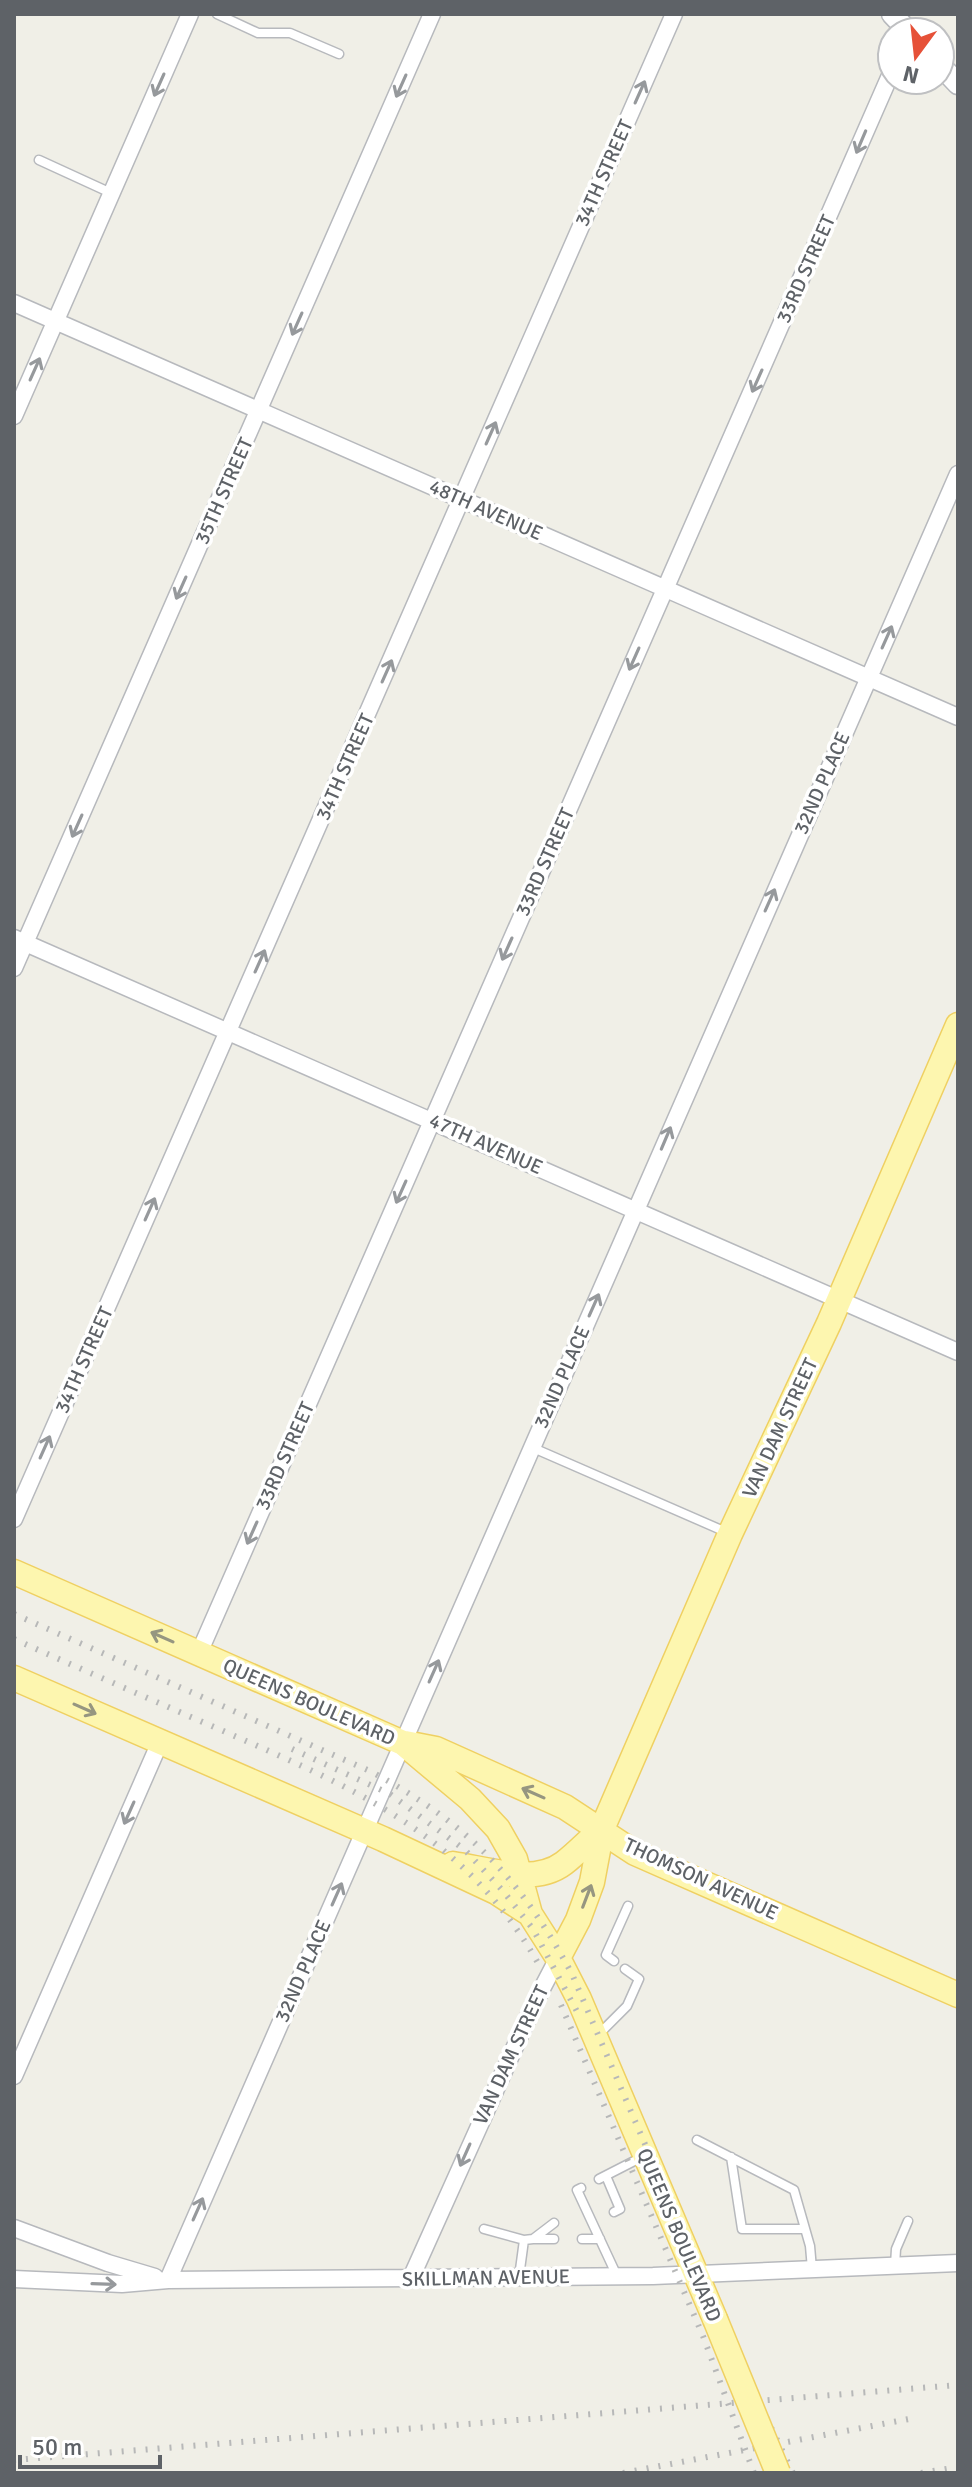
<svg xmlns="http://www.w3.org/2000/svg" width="972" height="2487" font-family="Signika,sans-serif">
<rect width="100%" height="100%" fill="#f0efe7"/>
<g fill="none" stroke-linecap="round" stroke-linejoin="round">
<!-- service casing -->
<g stroke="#b7b9bd" stroke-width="11">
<path id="service" d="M 217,14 L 258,33 L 290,33 L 339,54
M 39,160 L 111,193
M 531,1447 L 726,1532
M 614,1961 L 606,1955 L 628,1906
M 599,2034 L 627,2006 L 639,1979 L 625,1969
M 697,2140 L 794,2190 L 810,2246 L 812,2269
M 731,2157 L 742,2229 L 805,2229
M 606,2176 L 620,2209 L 614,2212
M 599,2179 L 644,2156
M 581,2188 L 577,2190 L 617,2276
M 484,2229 L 524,2240
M 534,2239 L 554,2239
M 582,2239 L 600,2239
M 895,2265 L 896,2249 L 908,2221
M 519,2277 L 524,2240 L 533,2239 L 554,2223"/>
</g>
<!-- minor casing -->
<g stroke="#b7b9bd" stroke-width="19">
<path id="minor" d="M 14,303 L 958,717
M 14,416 L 190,14
M 14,938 L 958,1352
M 14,968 L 432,14
M 14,1519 L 674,14
M 199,1653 L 892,71
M 14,2076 L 160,1742
M 14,2228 L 108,2263 L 155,2277
M 411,2278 L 535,2002 L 558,1958
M 14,2279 L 122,2284 L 168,2280 L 653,2276 L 958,2263
M 168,2280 L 958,474"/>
</g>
<!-- tertiary casing -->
<g stroke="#b7b9bd" stroke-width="23">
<path id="tertiary" d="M 892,14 L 909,32
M 940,65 L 958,84"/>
</g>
<!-- primary casing -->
<g stroke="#efd062" stroke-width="27">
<path id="primary" d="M 14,1572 L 403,1743 L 470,1799 L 498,1829 L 515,1859 L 530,1914 L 558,1958 L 579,1999 L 715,2319
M 14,1678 L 383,1839 L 496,1892 L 530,1914
M 405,1743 L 436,1749 L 565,1807 L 635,1853 L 958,1995
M 453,1864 C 487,1869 534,1886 564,1863 C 577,1853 589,1840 602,1829
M 558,1958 L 578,1920 L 592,1882 L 602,1829 L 730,1534 L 829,1323 L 958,1025"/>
</g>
<!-- service -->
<use href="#service" stroke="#fff" stroke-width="8"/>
<!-- minor -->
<use href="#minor" stroke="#fff" stroke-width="16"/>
<!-- tertiary -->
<use href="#tertiary" stroke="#fff" stroke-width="20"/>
<!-- primary -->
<use href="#primary" stroke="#fdf6af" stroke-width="24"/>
<!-- rail -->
<path stroke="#b7b8b8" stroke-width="6" stroke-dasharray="2 10" stroke-linecap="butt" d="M 14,1614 L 372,1772 C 468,1824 520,1878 572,1974 L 729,2340 L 793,2473
M 14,1639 C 83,1670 152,1700 221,1730 C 351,1787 464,1833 538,1963
M 292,1749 L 390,1794 L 465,1850 L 503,1891 L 533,1929 L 581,2019
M 561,2005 L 703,2336 L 754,2473
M 717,2340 L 772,2473
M 14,2460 L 958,2385
M 623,2473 L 909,2419
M 921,2473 L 958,2467"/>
<!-- primary-bridge casing -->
<g stroke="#efd062" stroke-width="27" stroke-linecap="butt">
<path id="primary-bridge" d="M 715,2319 L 778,2473"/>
</g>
<!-- primary-bridge -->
<use href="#primary-bridge" stroke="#fdf6af" stroke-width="24"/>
</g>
<!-- one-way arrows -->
<defs><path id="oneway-shaft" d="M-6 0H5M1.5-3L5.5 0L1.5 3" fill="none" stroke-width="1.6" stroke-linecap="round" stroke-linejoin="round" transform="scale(2)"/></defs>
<g stroke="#96999c">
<use href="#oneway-shaft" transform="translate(159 85) rotate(114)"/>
<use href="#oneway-shaft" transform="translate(401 86) rotate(114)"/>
<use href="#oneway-shaft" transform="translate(640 92) rotate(-66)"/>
<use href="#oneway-shaft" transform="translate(861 142) rotate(113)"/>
<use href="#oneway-shaft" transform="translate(297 324) rotate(114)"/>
<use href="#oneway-shaft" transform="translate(35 369) rotate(-66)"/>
<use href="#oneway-shaft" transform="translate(757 381) rotate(114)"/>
<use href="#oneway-shaft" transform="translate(491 433) rotate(-66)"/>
<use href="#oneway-shaft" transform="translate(181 588) rotate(114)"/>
<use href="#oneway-shaft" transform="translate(887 637) rotate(-66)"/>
<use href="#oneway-shaft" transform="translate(634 659) rotate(114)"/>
<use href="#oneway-shaft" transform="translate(387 671) rotate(-66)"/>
<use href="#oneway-shaft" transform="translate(77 826) rotate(114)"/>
<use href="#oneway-shaft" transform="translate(770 900) rotate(-66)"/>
<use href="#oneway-shaft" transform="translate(507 949) rotate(114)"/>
<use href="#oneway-shaft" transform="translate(260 961) rotate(-66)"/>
<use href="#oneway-shaft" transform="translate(666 1138) rotate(-67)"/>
<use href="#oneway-shaft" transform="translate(401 1192) rotate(114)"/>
<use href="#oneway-shaft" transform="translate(150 1209) rotate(-66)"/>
<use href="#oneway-shaft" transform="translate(594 1305) rotate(-66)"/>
<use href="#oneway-shaft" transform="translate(45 1447) rotate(-66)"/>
<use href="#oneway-shaft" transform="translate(252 1533) rotate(114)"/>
<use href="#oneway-shaft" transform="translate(434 1671) rotate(-66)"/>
<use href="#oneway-shaft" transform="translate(129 1813) rotate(114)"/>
<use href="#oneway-shaft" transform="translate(337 1894) rotate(-66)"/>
<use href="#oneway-shaft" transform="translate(465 2155) rotate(114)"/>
<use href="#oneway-shaft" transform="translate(198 2209) rotate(-66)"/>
<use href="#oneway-shaft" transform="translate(104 2284) rotate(2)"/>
</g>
<g stroke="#969680">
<use href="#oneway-shaft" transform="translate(162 1637) rotate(-156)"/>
<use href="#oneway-shaft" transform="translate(85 1709) rotate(24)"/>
<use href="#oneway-shaft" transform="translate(533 1793) rotate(-156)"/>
<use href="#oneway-shaft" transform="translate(587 1896) rotate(-69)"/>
</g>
<g text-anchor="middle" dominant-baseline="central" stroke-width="7" stroke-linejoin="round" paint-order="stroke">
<!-- street labels -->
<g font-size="20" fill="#5e6267" stroke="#fff">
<text transform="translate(604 173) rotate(-66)">34TH STREET</text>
<text transform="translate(806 269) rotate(-66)">33RD STREET</text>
<text transform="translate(224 491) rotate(-66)">35TH STREET</text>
<text transform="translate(486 510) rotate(24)">48TH AVENUE</text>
<text transform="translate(345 767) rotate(-66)">34TH STREET</text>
<text transform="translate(822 783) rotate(-66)">32ND PLACE</text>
<text transform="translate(545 862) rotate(-66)">33RD STREET</text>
<text transform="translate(486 1144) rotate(24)">47TH AVENUE</text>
<text transform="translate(84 1360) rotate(-66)">34TH STREET</text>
<text transform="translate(562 1377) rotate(-66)">32ND PLACE</text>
<text transform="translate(780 1428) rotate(-65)">VAN DAM STREET</text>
<text transform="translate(285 1456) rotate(-66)">33RD STREET</text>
<text transform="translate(309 1702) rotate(24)">QUEENS BOULEVARD</text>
<text transform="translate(701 1879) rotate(25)">THOMSON AVENUE</text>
<text transform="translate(303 1971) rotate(-66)">32ND PLACE</text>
<text transform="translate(511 2055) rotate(-65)">VAN DAM STREET</text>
<text transform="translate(679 2235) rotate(67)">QUEENS BOULEVARD</text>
<text transform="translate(486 2278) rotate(-1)">SKILLMAN AVENUE</text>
</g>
</g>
<!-- border -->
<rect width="972" height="2487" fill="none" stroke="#5e6267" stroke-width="32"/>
<!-- north arrow -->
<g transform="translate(916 56) rotate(195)"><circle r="38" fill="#ffffff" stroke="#bfc0c2" stroke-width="2"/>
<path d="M0-6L14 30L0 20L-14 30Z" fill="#e65138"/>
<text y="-12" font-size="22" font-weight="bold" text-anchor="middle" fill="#5e6267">N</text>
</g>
<!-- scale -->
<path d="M20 2455v12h140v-12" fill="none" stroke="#5e6267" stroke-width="4"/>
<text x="32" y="2455" font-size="24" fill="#5e6267" stroke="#ffffff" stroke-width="6" paint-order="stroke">50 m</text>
</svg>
